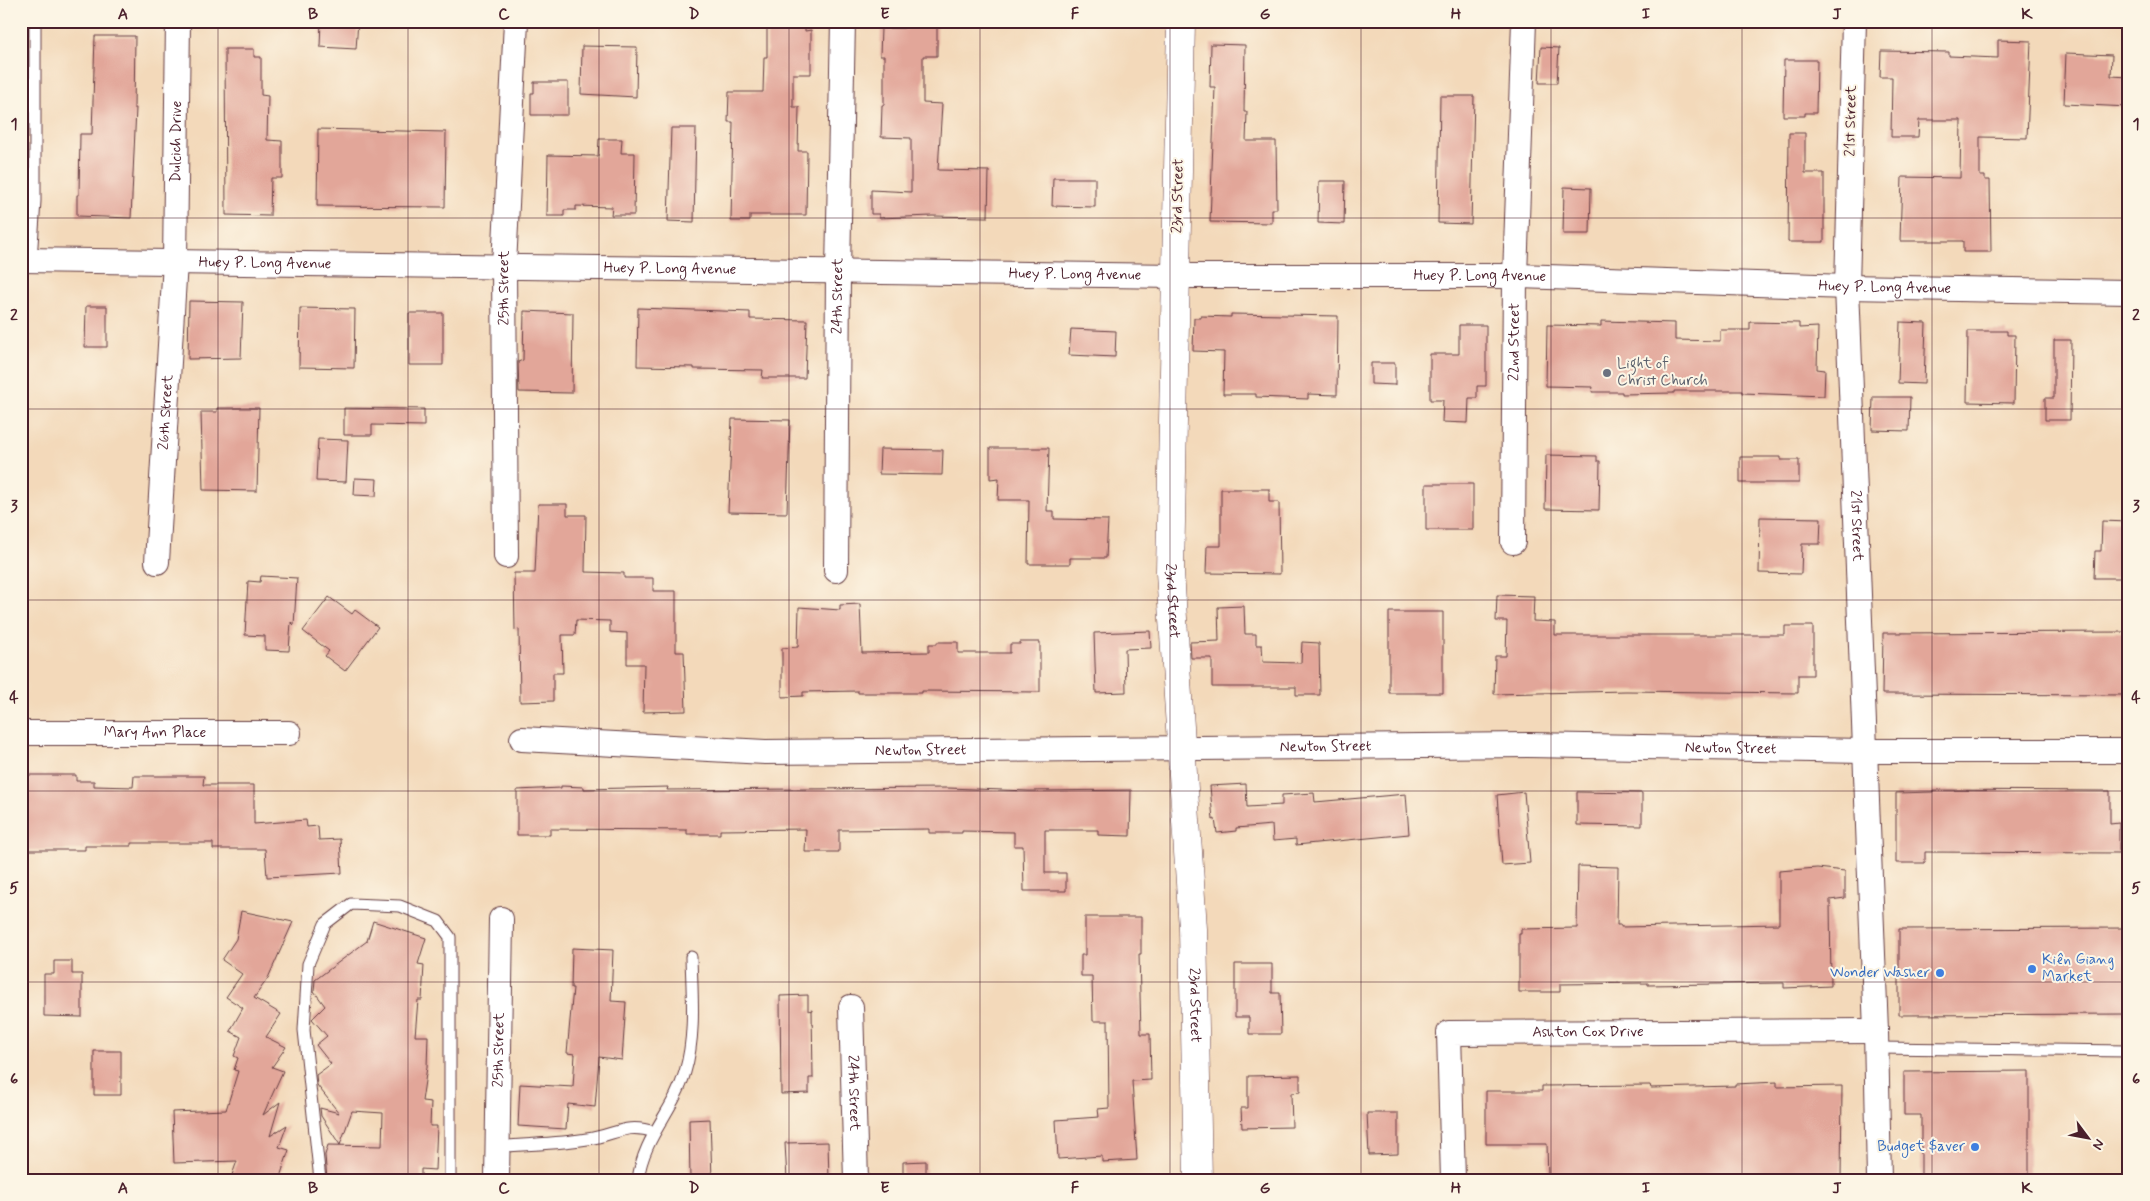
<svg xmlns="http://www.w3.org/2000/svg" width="2150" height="1201" font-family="Mynerve,sans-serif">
<rect width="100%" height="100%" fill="#fcf5e5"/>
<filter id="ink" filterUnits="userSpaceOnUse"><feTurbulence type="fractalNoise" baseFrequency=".02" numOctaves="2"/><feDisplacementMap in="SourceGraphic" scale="10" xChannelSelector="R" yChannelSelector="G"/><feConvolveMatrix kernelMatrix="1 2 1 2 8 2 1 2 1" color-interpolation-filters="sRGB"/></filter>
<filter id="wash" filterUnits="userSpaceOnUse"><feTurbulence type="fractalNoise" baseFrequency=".0096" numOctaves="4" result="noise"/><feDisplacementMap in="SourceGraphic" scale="20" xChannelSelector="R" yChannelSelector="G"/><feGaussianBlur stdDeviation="1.12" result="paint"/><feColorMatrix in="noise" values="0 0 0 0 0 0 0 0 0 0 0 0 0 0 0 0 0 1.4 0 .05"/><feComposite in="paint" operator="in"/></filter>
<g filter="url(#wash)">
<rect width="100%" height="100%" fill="#f3d9ba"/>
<g id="blocks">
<!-- building -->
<path fill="#e2a699" d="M 321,21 L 358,21 L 356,49 L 320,47 Z
M 767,21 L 805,21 L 805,31 L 811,30 L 811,74 L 793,74 L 793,107 L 799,107 L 798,151 L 807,151 L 806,215 L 750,215 L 750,221 L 731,221 L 733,122 L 728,122 L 729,92 L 763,92 L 764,57 L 767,57 Z
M 904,22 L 937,22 L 937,56 L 923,56 L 923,103 L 942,104 L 938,170 L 989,171 L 988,217 L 932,216 L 879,218 L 879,214 L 871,214 L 871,190 L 911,192 L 911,138 L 881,137 L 882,105 L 884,105 L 884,56 L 880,56 L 881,28 L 904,28 Z
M 95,36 L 135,36 L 134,108 L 136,108 L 131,218 L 77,216 L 77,195 L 79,195 L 80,134 L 92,134 Z
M 1998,40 L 2031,41 L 2027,138 L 1980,137 L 1980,176 L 1985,176 L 1985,180 L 1990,180 L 1991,252 L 1963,252 L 1963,241 L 1900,241 L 1902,177 L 1960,178 L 1961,120 L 1919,120 L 1918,137 L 1891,137 L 1892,77 L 1880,77 L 1881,51 L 1949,52 L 1949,56 L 1998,58 Z
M 1211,44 L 1245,45 L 1244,112 L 1247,112 L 1246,141 L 1276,141 L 1277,209 L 1272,209 L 1272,223 L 1210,222 L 1215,87 L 1210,87 Z
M 582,46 L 637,47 L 636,97 L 581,94 Z
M 1541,47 L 1559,48 L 1557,83 L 1539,83 Z
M 225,49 L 254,49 L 254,57 L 261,57 L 261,95 L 268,96 L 267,140 L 282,141 L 282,178 L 271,178 L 270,216 L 226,215 Z
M 2066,53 L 2112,55 L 2111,76 L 2129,77 L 2129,107 L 2064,104 Z
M 1784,60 L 1817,60 L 1816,113 L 1805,113 L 1805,116 L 1783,116 Z
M 534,82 L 568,82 L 568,115 L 531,115 L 531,93 L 534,93 Z
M 1440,96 L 1474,96 L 1471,224 L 1438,223 Z
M 671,128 L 696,128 L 694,222 L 668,221 Z
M 318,129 L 446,132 L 445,207 L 317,206 Z
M 1789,133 L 1805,133 L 1805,173 L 1824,173 L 1824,242 L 1788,242 Z
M 599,139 L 622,139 L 621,153 L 635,153 L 634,215 L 611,215 L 612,207 L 576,206 L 576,210 L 564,210 L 564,216 L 547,216 L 548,155 L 598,156 Z
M 1053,178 L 1095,178 L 1095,207 L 1052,206 Z
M 1319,181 L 1345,181 L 1344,224 L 1318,223 Z
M 1564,187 L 1591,188 L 1590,234 L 1563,234 Z
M 189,301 L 243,302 L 241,358 L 188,359 Z
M 86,306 L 107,306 L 107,347 L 85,347 Z
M 300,308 L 355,309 L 354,368 L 299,367 Z
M 638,308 L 750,312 L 750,319 L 807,320 L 805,378 L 762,378 L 763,370 L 694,369 L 694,367 L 637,366 Z
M 524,311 L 573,313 L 572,393 L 519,392 L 518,362 L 523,360 Z
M 409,313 L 443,313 L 443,365 L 409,365 Z
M 1231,314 L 1338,316 L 1337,395 L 1308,394 L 1308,399 L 1256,397 L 1256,394 L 1223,394 L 1224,352 L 1193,351 L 1194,318 L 1201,318 L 1201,316 L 1231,317 Z
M 1601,321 L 1675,323 L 1675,340 L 1720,341 L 1720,330 L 1750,330 L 1750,322 L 1799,323 L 1799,328 L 1818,327 L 1817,369 L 1825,370 L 1824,396 L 1742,393 L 1742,391 L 1674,391 L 1674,393 L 1622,394 L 1622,392 L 1592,392 L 1593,387 L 1546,386 L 1547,325 L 1601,326 Z
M 1900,322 L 1926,323 L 1924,384 L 1898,383 Z
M 1459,325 L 1486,325 L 1486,386 L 1477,386 L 1477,398 L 1469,398 L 1468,423 L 1442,422 L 1443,400 L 1430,400 L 1430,354 L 1459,354 Z
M 1071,329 L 1116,331 L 1115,357 L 1069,355 Z
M 1968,331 L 2007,331 L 2007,335 L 2015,335 L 2014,403 L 1967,402 Z
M 2054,340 L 2071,340 L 2070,420 L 2045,420 L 2045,398 L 2054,398 Z
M 1371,363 L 1395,363 L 1395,385 L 1371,384 Z
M 1873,397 L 1910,397 L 1909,431 L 1872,430 Z
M 217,408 L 259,408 L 257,491 L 203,490 L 201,412 L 217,412 Z
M 344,408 L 424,409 L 424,426 L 372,425 L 372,435 L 344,435 Z
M 732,419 L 790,420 L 787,513 L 728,512 Z
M 318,439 L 348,440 L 346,482 L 316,481 Z
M 990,448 L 1049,448 L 1047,511 L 1054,511 L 1054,519 L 1108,520 L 1106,558 L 1070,558 L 1070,564 L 1028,564 L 1029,500 L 998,500 L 999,478 L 990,479 Z
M 880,449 L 943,450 L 942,475 L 879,474 Z
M 1546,455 L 1597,456 L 1597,461 L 1600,461 L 1599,510 L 1545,509 Z
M 1740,457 L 1781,457 L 1781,460 L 1799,460 L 1799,483 L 1740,483 Z
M 355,478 L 377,479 L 376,496 L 354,495 Z
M 1426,484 L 1473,484 L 1473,530 L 1426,530 Z
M 1221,489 L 1269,489 L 1269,502 L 1279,502 L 1280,574 L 1206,573 L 1207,546 L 1221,546 Z
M 538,504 L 567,504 L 567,515 L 586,515 L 585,572 L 624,573 L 624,578 L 653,578 L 653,591 L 676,591 L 676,652 L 684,652 L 686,711 L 643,712 L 644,664 L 627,664 L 627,633 L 610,632 L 610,621 L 576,620 L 575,635 L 562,635 L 563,673 L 553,673 L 553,701 L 520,702 L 519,629 L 515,630 L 514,573 L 535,573 Z
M 1760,517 L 1821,518 L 1820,544 L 1802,544 L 1801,574 L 1759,573 Z
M 2102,521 L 2129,522 L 2129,578 L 2094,578 L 2095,551 L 2101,551 Z
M 261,576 L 297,578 L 294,625 L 291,622 L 289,651 L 265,650 L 265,636 L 245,635 L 248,581 L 260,582 Z
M 1497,595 L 1534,596 L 1533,621 L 1555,622 L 1555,635 L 1785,635 L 1785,626 L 1813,626 L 1813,675 L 1798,675 L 1798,693 L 1626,691 L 1494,694 L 1495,656 L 1506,656 L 1507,621 L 1496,621 Z
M 329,597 L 352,614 L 355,610 L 378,627 L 345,671 L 325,656 L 329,651 L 303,631 Z
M 860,604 L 862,653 L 929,652 L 929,644 L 937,644 L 937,642 L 958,642 L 958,653 L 1010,653 L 1010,644 L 1020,644 L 1020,642 L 1040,642 L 1040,692 L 922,691 L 922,693 L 858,693 L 858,691 L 803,692 L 803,696 L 782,697 L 782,648 L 798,647 L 799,607 L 840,610 L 840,605 Z
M 1244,606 L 1245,634 L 1256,634 L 1256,645 L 1262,645 L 1263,662 L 1301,663 L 1302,642 L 1319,643 L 1320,695 L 1296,695 L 1296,687 L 1212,687 L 1212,658 L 1191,658 L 1190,642 L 1219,641 L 1218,607 Z
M 1389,612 L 1443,612 L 1443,693 L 1389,693 Z
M 1150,631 L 1151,648 L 1125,649 L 1126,692 L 1096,693 L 1094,633 Z
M 2129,632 L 2129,695 L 1882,694 L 1883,633 Z
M 21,775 L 76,775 L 76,781 L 94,781 L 94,786 L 133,787 L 134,776 L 204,776 L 203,785 L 254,785 L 254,824 L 306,820 L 307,827 L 318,826 L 319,840 L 340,839 L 342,873 L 267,877 L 265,849 L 213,849 L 213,843 L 131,843 L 131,846 L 85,846 L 85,850 L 21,850 Z
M 1246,784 L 1247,807 L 1282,805 L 1282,795 L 1314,793 L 1315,802 L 1406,794 L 1409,834 L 1296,845 L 1296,839 L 1273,841 L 1272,825 L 1236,828 L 1236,831 L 1217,833 L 1215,819 L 1213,820 L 1210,786 Z
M 561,786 L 584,787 L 584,789 L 668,787 L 667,790 L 948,788 L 1029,791 L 1131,790 L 1130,836 L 1098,835 L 1098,830 L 1045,830 L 1045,873 L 1066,873 L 1066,891 L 1024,891 L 1023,846 L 1014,846 L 1014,832 L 962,831 L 962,833 L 929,833 L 929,829 L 839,830 L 839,852 L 805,852 L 806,829 L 720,830 L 720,834 L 687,834 L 687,830 L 550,829 L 550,835 L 517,835 L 517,790 L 561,788 Z
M 1933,790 L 2110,791 L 2110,824 L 2119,823 L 2119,853 L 1925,852 L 1925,863 L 1896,863 L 1896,793 L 1933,792 Z
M 1524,792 L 1530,863 L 1502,865 L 1497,795 Z
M 1577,792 L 1642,793 L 1642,826 L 1577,825 Z
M 1578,866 L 1618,867 L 1617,925 L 1621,925 L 1621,927 L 1779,924 L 1779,871 L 1817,868 L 1845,871 L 1845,898 L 1830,900 L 1831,986 L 1784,988 L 1784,983 L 1648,985 L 1648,983 L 1560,984 L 1560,992 L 1519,992 L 1519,934 L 1521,934 L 1521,929 L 1577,928 Z
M 241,911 L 293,922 L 268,978 L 254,998 L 281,1014 L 266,1037 L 286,1047 L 272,1067 L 283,1071 L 263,1115 L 280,1102 L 270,1136 L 287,1125 L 279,1147 L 289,1150 L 279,1180 L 247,1180 L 232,1175 L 237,1161 L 174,1163 L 172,1112 L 226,1110 L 238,1071 L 234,1070 L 238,1058 L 234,1056 L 241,1037 L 230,1031 L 243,1008 L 226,997 L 242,974 L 222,960 L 236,939 Z
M 1085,917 L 1141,917 L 1141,954 L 1139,954 L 1141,1034 L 1150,1034 L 1151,1080 L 1132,1081 L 1137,1160 L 1102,1162 L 1102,1156 L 1058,1159 L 1056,1120 L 1099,1117 L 1098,1109 L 1109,1108 L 1108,1021 L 1093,1021 L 1092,976 L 1081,976 L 1081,955 L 1085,955 Z
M 373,921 L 426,938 L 418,964 L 424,965 L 422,1000 L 418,1000 L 415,1036 L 428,1036 L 427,1067 L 422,1101 L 431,1102 L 430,1126 L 437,1126 L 435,1170 L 421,1169 L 421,1180 L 327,1180 L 325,1155 L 328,1145 L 382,1146 L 383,1113 L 352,1111 L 340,1145 L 321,1116 L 320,1108 L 339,1113 L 317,1085 L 316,1075 L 331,1064 L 316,1045 L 327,1036 L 312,1019 L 325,1006 L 314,991 L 315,980 L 367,941 Z
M 2129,928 L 2129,1014 L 1899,1015 L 1899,929 Z
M 572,948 L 613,950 L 611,1001 L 626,1002 L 622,1060 L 599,1057 L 595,1107 L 568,1104 L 566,1129 L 518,1126 L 520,1084 L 573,1087 L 575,1054 L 567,1053 L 573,988 L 571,988 Z
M 54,961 L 72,961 L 72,974 L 82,974 L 82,1017 L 44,1016 L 44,974 L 54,974 Z
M 1235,964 L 1272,964 L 1272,993 L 1280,993 L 1281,1034 L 1249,1034 L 1249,1017 L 1235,1017 Z
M 808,995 L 808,1011 L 812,1010 L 813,1078 L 809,1078 L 809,1093 L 781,1094 L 780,996 Z
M 94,1051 L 121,1051 L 121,1095 L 94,1095 Z
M 2029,1071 L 2029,1180 L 1921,1180 L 1921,1115 L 1904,1115 L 1904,1072 Z
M 1300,1075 L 1300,1092 L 1291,1093 L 1292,1127 L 1242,1128 L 1241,1108 L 1248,1108 L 1248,1076 Z
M 1777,1082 L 1777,1087 L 1842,1086 L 1841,1180 L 1548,1180 L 1547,1144 L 1486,1144 L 1486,1091 L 1542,1091 L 1542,1086 L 1650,1085 L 1651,1088 L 1735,1086 L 1735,1084 Z
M 1367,1113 L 1398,1113 L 1398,1154 L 1369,1155 Z
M 710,1119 L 712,1180 L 690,1180 L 689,1120 Z
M 828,1142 L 829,1180 L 787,1180 L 785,1143 Z
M 926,1161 L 926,1180 L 903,1180 L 903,1162 Z"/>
</g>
</g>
<g filter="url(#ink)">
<use href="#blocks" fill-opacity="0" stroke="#633b40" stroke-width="1"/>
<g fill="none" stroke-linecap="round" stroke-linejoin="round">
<!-- service casing -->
<g stroke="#633b40" stroke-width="13">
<path id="service" d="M 21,201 L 35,201 L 35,21
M 31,260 L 35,201
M 1877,1048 L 2129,1051
M 497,1147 C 527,1144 557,1144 587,1139 C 614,1136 625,1122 654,1132
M 320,1180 L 304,1030 L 308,964 L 325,924 L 351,904 L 400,906 L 438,921 L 450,937 L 450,1180
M 638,1180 C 643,1137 674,1111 685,1072 C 696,1035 692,995 691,957"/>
</g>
<!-- minor casing -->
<g stroke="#633b40" stroke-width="26">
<g id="minor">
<path id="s1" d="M 1854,21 L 1847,287 L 1876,1031 L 1879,1180"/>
<path id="s2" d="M 21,260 L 1177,276 L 1515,276 L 1847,287 L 2129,292"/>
<path id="s3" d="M 1513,542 L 1515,276 L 1524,21"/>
<path id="s4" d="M 506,556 L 504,266 L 516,21"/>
<path id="s5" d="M 157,562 L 175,262 L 178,21"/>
<path id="s6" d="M 836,570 L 838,271 L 843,21"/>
<path id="s7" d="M 21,733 L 289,733"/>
<path id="s8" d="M 522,739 L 765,752 L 1528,745 L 1864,751 L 2129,751"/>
<path id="s9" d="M 851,1007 L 856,1180"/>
<path id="s10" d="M 497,1180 L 501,919"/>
<path id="s11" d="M 1453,1180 L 1449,1033 L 1876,1031"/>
</g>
</g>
<!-- tertiary casing -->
<g stroke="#633b40" stroke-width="29">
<g id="tertiary">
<path id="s12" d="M 1181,21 L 1170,572 L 1193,929 L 1198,1180"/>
</g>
</g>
<!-- service -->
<use href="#service" stroke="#fff" stroke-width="11"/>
<!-- minor -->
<use href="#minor" stroke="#fff" stroke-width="24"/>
<!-- tertiary -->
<use href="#tertiary" stroke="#fff" stroke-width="28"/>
</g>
</g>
<!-- grid -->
<path fill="none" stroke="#4a1f2b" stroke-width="1" stroke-opacity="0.55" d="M 218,21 L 218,1180M 408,21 L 408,1180M 599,21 L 599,1180M 789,21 L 789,1180M 980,21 L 980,1180M 1170,21 L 1170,1180M 1361,21 L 1361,1180M 1551,21 L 1551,1180M 1742,21 L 1742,1180M 1932,21 L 1932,1180M 21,218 L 2129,218M 21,409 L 2129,409M 21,600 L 2129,600M 21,791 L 2129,791M 21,982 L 2129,982"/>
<!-- markers -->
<circle fill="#6b7280" stroke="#fcf5e5" stroke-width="2" cx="1607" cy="373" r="5"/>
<g fill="#3f7fe0" stroke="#fcf5e5" stroke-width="2">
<circle cx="2032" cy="969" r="5"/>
<circle cx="1940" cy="973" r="5"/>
<circle cx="1975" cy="1147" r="5"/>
</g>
<g text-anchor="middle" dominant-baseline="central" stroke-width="4" stroke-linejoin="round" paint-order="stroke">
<!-- street labels -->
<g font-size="15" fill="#4a1f2b" stroke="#fcf5e5">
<text transform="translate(1851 121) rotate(-89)">21st Street</text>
<text stroke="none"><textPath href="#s5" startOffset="421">Dulcich Drive</textPath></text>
<text transform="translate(1178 196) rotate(-89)">23rd Street</text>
<text stroke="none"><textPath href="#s2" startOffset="244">Huey P. Long Avenue</textPath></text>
<text stroke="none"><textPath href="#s2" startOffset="649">Huey P. Long Avenue</textPath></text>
<text stroke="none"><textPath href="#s2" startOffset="1054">Huey P. Long Avenue</textPath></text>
<text stroke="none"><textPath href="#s2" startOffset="1459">Huey P. Long Avenue</textPath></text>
<text stroke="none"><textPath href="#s2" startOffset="1864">Huey P. Long Avenue</textPath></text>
<text stroke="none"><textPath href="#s4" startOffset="268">25th Street</textPath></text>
<text stroke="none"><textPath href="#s6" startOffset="274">24th Street</textPath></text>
<text stroke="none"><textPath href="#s3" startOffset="200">22nd Street</textPath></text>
<text stroke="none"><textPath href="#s5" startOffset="150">26th Street</textPath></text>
<text stroke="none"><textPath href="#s1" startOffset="505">21st Street</textPath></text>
<text stroke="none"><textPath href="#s12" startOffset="580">23rd Street</textPath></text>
<text stroke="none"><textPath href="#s7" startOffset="134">Mary Ann Place</textPath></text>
<text stroke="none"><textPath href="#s8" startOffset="804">Newton Street</textPath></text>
<text stroke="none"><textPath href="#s8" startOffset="1209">Newton Street</textPath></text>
<text stroke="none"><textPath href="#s8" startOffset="399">Newton Street</textPath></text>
<text stroke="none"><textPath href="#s12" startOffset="985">23rd Street</textPath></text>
<text stroke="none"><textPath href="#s11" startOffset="286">Ashton Cox Drive</textPath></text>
<text stroke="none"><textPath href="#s10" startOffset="130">25th Street</textPath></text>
<text stroke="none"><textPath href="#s9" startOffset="86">24th Street</textPath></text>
</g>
<!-- worship labels -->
<g font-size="15" fill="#5b616d" stroke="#fcf5e5" text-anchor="start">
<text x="1617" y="364">Light of<tspan x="1617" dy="17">Christ Church</tspan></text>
</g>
<!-- shop labels -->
<g font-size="15" fill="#366cbe" stroke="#fcf5e5" text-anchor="end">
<text x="2042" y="960" text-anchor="start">Kiên Giang<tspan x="2042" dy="17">Market</tspan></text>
<text x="1930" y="973">Wonder Washer</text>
<text x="1965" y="1147">Budget $aver</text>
</g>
</g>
<!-- margin -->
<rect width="2150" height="1201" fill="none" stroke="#fcf5e5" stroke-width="55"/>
<!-- north arrow -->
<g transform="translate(2088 1138) rotate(122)" stroke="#fcf5e5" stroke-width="4" paint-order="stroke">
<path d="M0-4L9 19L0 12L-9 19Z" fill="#4a1f2b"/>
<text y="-8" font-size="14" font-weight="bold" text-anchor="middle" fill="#4a1f2b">N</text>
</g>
<rect x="28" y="28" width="2094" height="1146" fill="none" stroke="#4a1f2b" stroke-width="2"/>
<g font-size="16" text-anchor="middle" font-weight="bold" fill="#4a1f2b">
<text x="123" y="19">A</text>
<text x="313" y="19">B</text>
<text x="504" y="19">C</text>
<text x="694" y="19">D</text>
<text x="885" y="19">E</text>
<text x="1075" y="19">F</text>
<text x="1265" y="19">G</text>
<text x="1456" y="19">H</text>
<text x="1646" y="19">I</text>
<text x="1837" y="19">J</text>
<text x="2027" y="19">K</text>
<text x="14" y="129">1</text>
<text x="2136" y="129">1</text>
<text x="14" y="320">2</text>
<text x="2136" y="320">2</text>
<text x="14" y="511">3</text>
<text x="2136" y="511">3</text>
<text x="14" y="702">4</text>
<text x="2136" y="702">4</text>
<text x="14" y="893">5</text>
<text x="2136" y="893">5</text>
<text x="14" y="1084">6</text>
<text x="2136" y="1084">6</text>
<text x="123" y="1193">A</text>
<text x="313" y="1193">B</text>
<text x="504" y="1193">C</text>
<text x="694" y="1193">D</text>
<text x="885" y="1193">E</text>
<text x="1075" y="1193">F</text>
<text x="1265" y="1193">G</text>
<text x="1456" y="1193">H</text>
<text x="1646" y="1193">I</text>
<text x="1837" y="1193">J</text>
<text x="2027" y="1193">K</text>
</g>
</svg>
